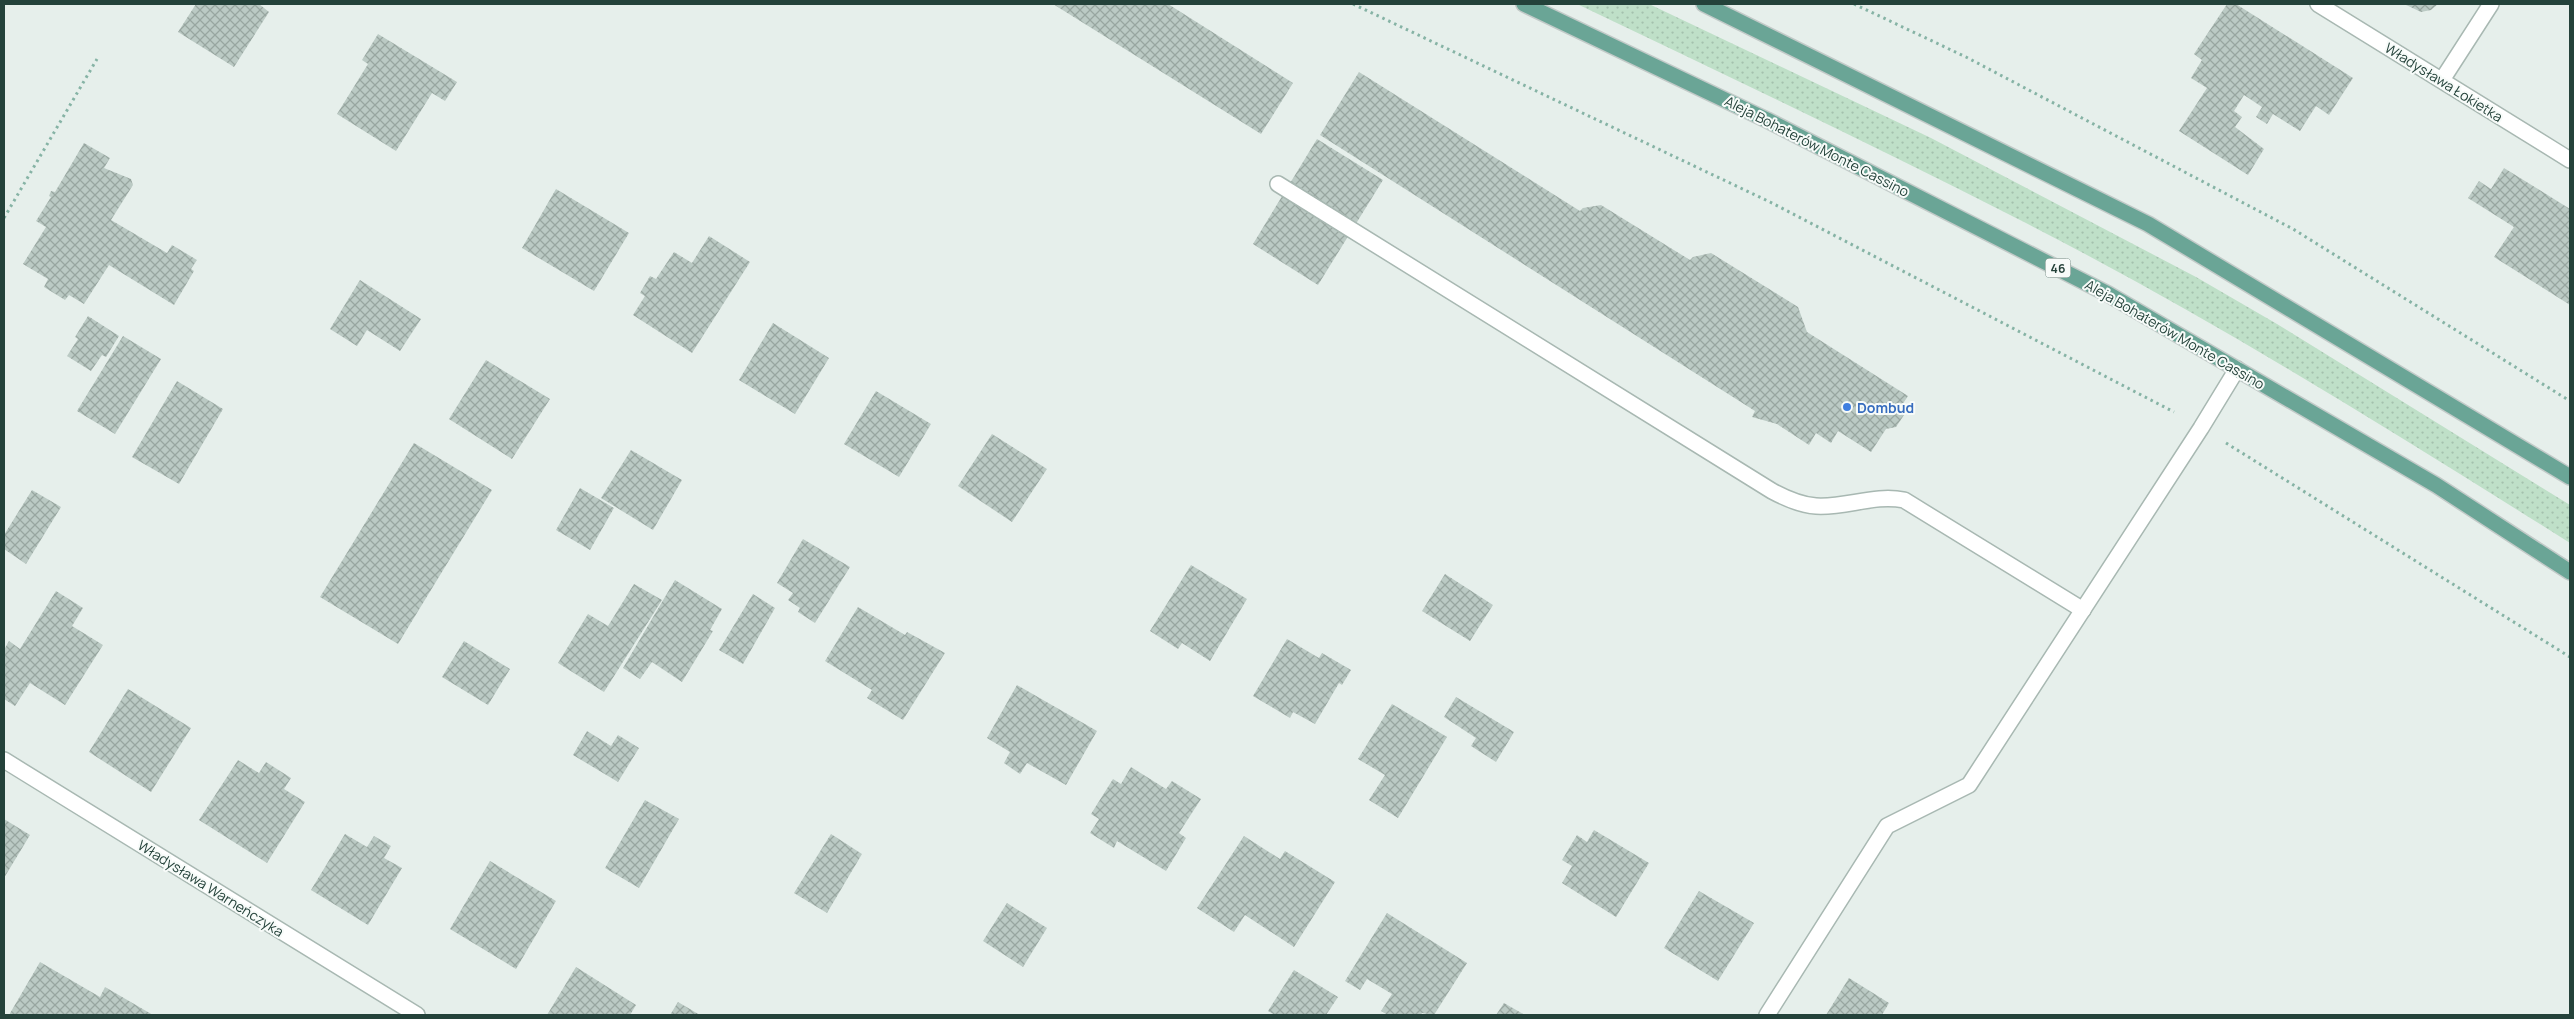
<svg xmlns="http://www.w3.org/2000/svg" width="2574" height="1019" font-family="Manrope,sans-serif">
<defs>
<pattern id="grass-dots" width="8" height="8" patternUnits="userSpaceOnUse" patternTransform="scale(1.25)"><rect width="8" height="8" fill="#bfe0c8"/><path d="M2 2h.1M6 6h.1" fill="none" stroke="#a4c1ad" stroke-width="1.8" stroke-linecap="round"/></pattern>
<pattern id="building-cross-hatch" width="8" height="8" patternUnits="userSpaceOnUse" patternTransform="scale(1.25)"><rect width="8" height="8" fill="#bbcac4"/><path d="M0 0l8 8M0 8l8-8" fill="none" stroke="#98a6a0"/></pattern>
</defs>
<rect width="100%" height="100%" fill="#e6efeb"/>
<!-- grass -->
<path fill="url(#grass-dots)" d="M 1577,4 L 1649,4 L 1931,138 L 2196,277 L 2277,324 L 2570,505 L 2570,543 C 2389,429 2207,315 2016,218 C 1871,144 1724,74 1577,4 Z"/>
<!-- building -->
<path fill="url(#building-cross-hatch)" d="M 196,4 L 259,4 L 269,12 L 234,67 L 178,32 Z
M 1053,4 L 1168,4 L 1293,83 L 1261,134 Z
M 2227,4 L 2236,4 L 2353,78 L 2329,115 L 2316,106 L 2300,131 L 2273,114 L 2267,124 L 2256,117 L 2262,107 L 2244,95 L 2234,111 L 2242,117 L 2235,127 L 2264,149 L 2248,175 L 2179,131 L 2207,88 L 2191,78 L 2202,60 L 2194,54 Z
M 2404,4 L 2438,4 L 2431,10 L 2421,12 Z
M 378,34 L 457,82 L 445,101 L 432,93 L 396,151 L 337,114 L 368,64 L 362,60 Z
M 1359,72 L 1580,211 L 1583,208 L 1601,205 L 1690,260 L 1693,257 L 1711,253 L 1798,307 L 1807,332 L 1908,396 L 1902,405 L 1904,415 L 1896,427 L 1886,429 L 1871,452 L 1838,431 L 1831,443 L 1816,433 L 1809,445 L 1777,424 L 1752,417 L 1755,411 L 1320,135 Z
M 1317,139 L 1383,180 L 1318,285 L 1253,244 Z
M 84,143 L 110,158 L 104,168 L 131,179 L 133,185 L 111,220 L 167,253 L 172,245 L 197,260 L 191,269 L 194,271 L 174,305 L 109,265 L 84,304 L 69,295 L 65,300 L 44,287 L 48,279 L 23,264 L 46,227 L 36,221 L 51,197 L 49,196 L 51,191 L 55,192 Z
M 2504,168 L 2570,209 L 2570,305 L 2494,257 L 2514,227 L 2468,198 L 2479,181 L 2491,189 Z
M 556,189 L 629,233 L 594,291 L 522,248 Z
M 709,236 L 750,262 L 692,353 L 633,315 L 645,296 L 640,293 L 650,276 L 656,279 L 674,252 L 692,263 Z
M 360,280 L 421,319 L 400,351 L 367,330 L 357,346 L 330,329 Z
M 88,316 L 119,336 L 106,357 L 102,355 L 91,371 L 67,356 L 78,339 L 75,337 Z
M 773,323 L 829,358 L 795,414 L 739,380 Z
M 123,336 L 161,359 L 115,434 L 77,411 Z
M 486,360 L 550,399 L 512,459 L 449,419 Z
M 177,381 L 223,409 L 179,484 L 132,457 Z
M 876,391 L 931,424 L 899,477 L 844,444 Z
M 992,434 L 1047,469 L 1012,522 L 958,486 Z
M 414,443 L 492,490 L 398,644 L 320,597 Z
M 631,450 L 682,480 L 653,530 L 601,498 Z
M 580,488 L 614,508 L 590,550 L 556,530 Z
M 32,490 L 61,507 L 26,564 L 4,549 L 4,535 Z
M 803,539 L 850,567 L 815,623 L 798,612 L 800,608 L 788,600 L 793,593 L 777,583 Z
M 1191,565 L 1247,599 L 1210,661 L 1182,643 L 1178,649 L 1150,631 Z
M 1445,574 L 1493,605 L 1470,641 L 1422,611 Z
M 675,580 L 722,609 L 710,630 L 713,631 L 682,682 L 652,662 L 640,679 L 623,668 Z
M 634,584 L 662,600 L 604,692 L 558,663 L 588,614 L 608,626 Z
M 56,591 L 83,608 L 72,626 L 103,645 L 65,705 L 30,683 L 15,706 L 4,699 L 4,650 L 9,641 L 20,649 Z
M 753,594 L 775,608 L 743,664 L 719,650 Z
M 858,607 L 905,635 L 907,632 L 945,653 L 903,720 L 867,698 L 872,690 L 825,661 Z
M 1287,639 L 1319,658 L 1322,653 L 1351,670 L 1342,685 L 1339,683 L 1315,724 L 1293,712 L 1290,718 L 1253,696 Z
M 464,641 L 510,669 L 488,705 L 442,677 Z
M 1017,685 L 1097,731 L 1066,785 L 1027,763 L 1020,774 L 1004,763 L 1010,752 L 987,738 Z
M 128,689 L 191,728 L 151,792 L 89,752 Z
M 1456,697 L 1514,732 L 1496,762 L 1471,746 L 1476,738 L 1444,717 Z
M 1392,704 L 1447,737 L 1398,818 L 1369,800 L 1385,775 L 1358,759 Z
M 587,731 L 611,746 L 618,735 L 639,748 L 618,782 L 573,755 Z
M 238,760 L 259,773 L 266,762 L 291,778 L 284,789 L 305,802 L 267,863 L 199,820 Z
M 1131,767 L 1166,789 L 1172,781 L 1201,799 L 1179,833 L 1186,838 L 1166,871 L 1117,841 L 1114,848 L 1090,833 L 1099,819 L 1091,814 L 1113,779 L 1121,784 Z
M 645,800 L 679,819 L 639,888 L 605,868 Z
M 4,819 L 30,835 L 4,878 Z
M 1594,830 L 1649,863 L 1616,917 L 1562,883 L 1572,866 L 1562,860 L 1577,835 L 1587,842 Z
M 345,834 L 367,847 L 374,836 L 391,846 L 384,858 L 402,868 L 368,925 L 311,890 Z
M 831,834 L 862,854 L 827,913 L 794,893 Z
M 1244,836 L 1280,859 L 1285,851 L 1335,882 L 1294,947 L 1245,915 L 1234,932 L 1197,908 Z
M 490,861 L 556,901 L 516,969 L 450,929 Z
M 1699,891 L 1754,923 L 1718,981 L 1664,948 Z
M 1007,903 L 1047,928 L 1023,967 L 983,941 Z
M 1387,913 L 1467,963 L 1434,1015 L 1422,1013 L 1421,1015 L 1388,1015 L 1381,1011 L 1392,994 L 1367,979 L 1360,990 L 1345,981 Z
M 40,962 L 100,997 L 105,987 L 153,1015 L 9,1015 Z
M 576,967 L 636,1005 L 630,1015 L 547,1015 Z
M 1294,970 L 1338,997 L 1326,1015 L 1275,1015 L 1268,1011 Z
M 1849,978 L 1889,1003 L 1882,1015 L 1826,1015 Z
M 678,1002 L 700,1015 L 670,1015 Z
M 1504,1003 L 1525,1015 L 1496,1015 Z"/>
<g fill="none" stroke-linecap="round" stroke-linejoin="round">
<!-- lane casing -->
<g stroke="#a8b8b2" stroke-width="18">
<path id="lane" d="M 1278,184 L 1772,491 C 1785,498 1800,505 1816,506 C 1846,508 1874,494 1904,500 L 2083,610"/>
</g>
<!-- street casing -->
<g stroke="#a8b8b2" stroke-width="18">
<path id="street" d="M 2318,4 L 2570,160
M 2442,80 L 2491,4
M 4,760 L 417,1015
M 1767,1015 L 1887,826 L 1969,785 L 2201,428 L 2237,369"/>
</g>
<!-- primary casing -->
<g stroke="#c2cac8" stroke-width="18">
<path id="primary" d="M 1524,4 L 1767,120 L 2108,294 L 2436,485 L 2570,572
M 1704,4 L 2148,224 L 2570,477"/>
</g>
<!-- path -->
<path stroke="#86b3a5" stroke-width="3" stroke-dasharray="2.5 4" stroke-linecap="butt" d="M 1353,4 L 1770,202 L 2174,412
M 1854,4 L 1966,57 L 2293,229 L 2570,401
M 4,218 L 97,59
M 2226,443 L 2570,657"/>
<!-- lane -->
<use href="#lane" stroke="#fff" stroke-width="15"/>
<!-- street -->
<use href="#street" stroke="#fff" stroke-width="15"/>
<!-- primary -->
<use href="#primary" stroke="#6aa596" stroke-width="15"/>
</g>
<!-- markers -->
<circle fill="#3f7fe0" stroke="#f7fbf9" stroke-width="2" cx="1847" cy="407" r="5"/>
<g text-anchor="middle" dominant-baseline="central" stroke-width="4" stroke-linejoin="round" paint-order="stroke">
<!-- shield labels -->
<rect fill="#f7fbf9" stroke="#637a73" stroke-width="1" x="2045.5" y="258.5" width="25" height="19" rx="4"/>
<g font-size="12" font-weight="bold" fill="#24423a">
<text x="2058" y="268">46</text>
</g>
<!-- street labels -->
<g font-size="14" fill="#24423a" stroke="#f7fbf9">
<text transform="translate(2444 82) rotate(32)">Władysława Łokietka</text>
<text transform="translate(1817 146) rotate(27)">Aleja Bohaterów Monte Cassino</text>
<text transform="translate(2175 334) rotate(30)">Aleja Bohaterów Monte Cassino</text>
<text transform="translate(211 888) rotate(32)">Władysława Warneńczyka</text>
</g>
<!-- shop labels -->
<g font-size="14" font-weight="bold" fill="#366cbe" stroke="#f7fbf9" text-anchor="start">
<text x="1857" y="407">Dombud</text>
</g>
</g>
<!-- border -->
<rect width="2574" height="1019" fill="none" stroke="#24423a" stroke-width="10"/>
</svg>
